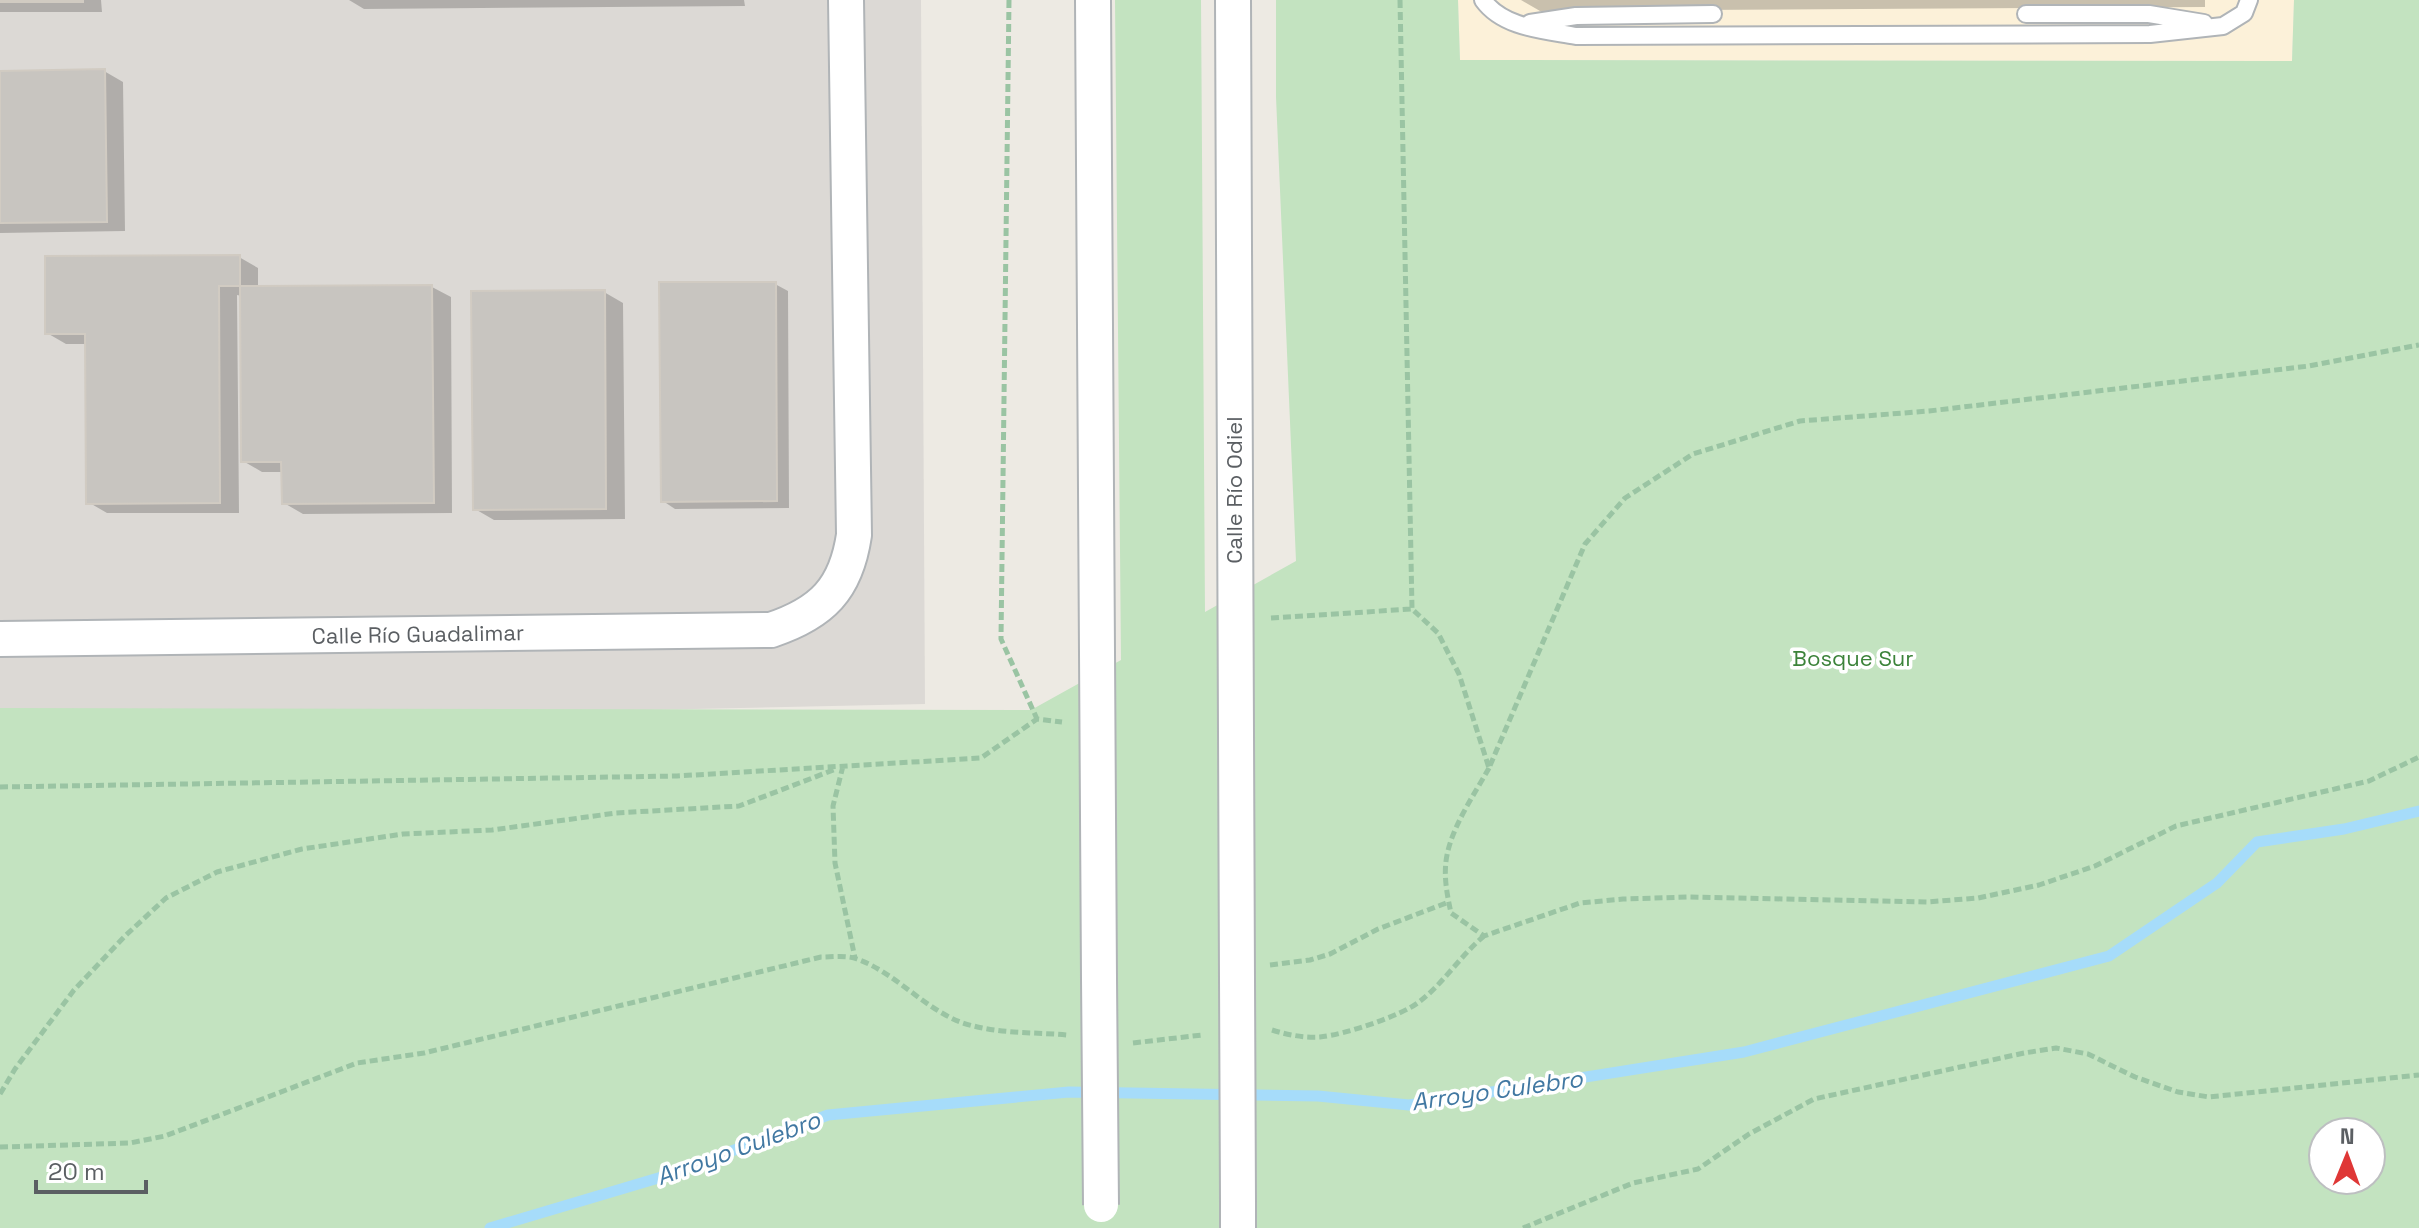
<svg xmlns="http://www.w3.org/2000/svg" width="2419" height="1228" font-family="'Space Grotesk',sans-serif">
<rect width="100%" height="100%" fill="#edeae3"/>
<!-- commercial -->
<path fill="#fcf1d9" d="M 1458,0 L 2294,0 L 2292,61 L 1460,60 Z"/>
<!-- industrial -->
<path fill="#dcd9d5" d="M 0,0 L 921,0 L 925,704 L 0,724 Z"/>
<!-- green -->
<path fill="#c3e3c0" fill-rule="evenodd" d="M 1115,0 L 1201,0 L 1205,612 L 1296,561 L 1276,97 L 1276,0 L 1458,0 L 1460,60 L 2292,61 L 2294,0 L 2419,0 L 2419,1228 L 0,1228 L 0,708 L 1031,710 L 1121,660 ZM 2323,1132 L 2371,1132 L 2371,1180 L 2323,1180 Z"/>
<!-- shadow -->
<path fill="#0003" d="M 0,0 L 101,0 L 102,12 L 0,12 Z
M 349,0 L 744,0 L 745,6 L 364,9 Z
M 1521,0 L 2205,0 L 2205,7 L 1540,11 Z
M 104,71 L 123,82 L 125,231 L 0,233 L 0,73 Z
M 239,257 L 258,268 L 258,288 L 432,287 L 451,297 L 452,513 L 303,514 L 284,503 L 283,472 L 262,472 L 243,461 L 242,296 L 237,295 L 239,513 L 107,513 L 88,502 L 87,344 L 66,344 L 47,333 Z
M 775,284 L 788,291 L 789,508 L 675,509 L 663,501 Z
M 604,292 L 623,303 L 625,519 L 494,520 L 475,509 Z"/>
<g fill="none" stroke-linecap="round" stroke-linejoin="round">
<!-- stream -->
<path stroke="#a6dcfa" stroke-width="11" d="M 490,1228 L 665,1176 L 828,1115 L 1069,1092 L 1318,1096 L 1409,1105 L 1744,1052 L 2109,956 L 2217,883 L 2257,842 L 2344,829 L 2419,811"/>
</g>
<!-- building -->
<path fill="#c8c5c0" stroke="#d1cbc2" stroke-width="2" d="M 0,0 L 83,0 L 83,2 L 0,2 Z
M 105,69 L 107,222 L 0,223 L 0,71 Z
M 240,255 L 240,286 L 219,286 L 220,503 L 86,504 L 85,334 L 45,334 L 45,256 Z
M 659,282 L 776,282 L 777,501 L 661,502 Z
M 432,285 L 434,503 L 282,504 L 281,462 L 241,462 L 240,286 Z
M 605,290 L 606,509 L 473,510 L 471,291 Z"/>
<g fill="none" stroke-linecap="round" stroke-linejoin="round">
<!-- service casing -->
<g stroke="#b0b4b7" stroke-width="20">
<path id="service" d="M 1483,0 C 1503,28 1544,30 1576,36 L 2150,34 L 2223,26 L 2244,13 L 2249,0
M 2026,14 L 2149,14 L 2204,23
M 1530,23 L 1576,16 L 1713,14"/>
</g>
<!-- minor casing -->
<g stroke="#b0b4b7" stroke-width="38">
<path id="minor" d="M 1093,0 L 1099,979
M 1233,0 L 1237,979
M 0,639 L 771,630 C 822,613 846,589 854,535 L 846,0
M 1238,1202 L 1238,1228"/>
</g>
<!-- path -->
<path stroke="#9ac4a3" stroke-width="5" stroke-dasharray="8 4" stroke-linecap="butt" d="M 1009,0 L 1001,639 L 1037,719
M 1400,0 L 1412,609
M 1271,618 L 1412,609 L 1438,633 L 1459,674 L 1489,768 L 1585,544 L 1625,498 L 1693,454 L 1800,421 L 1929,411 L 2309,366 L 2419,345
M 843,766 L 833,806 L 835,863 L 855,958
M 1489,768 C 1474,795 1453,825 1447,855 C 1443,875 1447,894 1451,913 L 1484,936 L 1580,903 L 1623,899 L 1690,897 L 1927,902 L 1978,898 L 2039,885 L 2095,866 L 2176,826 L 2369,781 L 2419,757
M 0,787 L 677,776 L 981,758 L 1037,719 L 1062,722
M 1270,965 L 1310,960 L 1330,954 L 1378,929 L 1449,902
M 1272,1030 C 1288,1035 1304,1038 1320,1037 C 1343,1035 1401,1016 1419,1002 C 1443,984 1460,956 1484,936
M 1133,1043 L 1202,1035
M 0,1094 L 15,1069 L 74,990 L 125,936 L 166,898 L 217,872 L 302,849 L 403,834 L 492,830 L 616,813 L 739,806 L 836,769
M 0,1147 L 130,1143 L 165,1136 L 357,1063 L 424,1053 L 821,957 C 832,957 847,955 857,959 C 896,973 924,1009 963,1023 C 997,1034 1032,1032 1067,1035
M 1523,1228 L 1633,1183 L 1698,1169 L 1749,1134 L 1814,1099 L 2024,1053 L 2056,1048 L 2088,1054 L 2135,1077 L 2178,1092 L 2209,1097 L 2419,1075"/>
<!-- service -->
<use href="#service" stroke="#fff" stroke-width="16"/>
<!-- minor -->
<use href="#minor" stroke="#fff" stroke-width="34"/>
<!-- minor-bridge casing -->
<g stroke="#b0b4b7" stroke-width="38" stroke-linecap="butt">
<path id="minor-bridge" d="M 1099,979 L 1101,1205
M 1237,979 L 1238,1202"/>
</g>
<!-- minor-bridge -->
<use href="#minor-bridge" stroke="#fff" stroke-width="34"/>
</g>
<g text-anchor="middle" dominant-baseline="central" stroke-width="7" stroke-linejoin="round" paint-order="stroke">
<!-- street labels -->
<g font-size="22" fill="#5b5f63" stroke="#fff">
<text transform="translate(1234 490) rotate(-90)">Calle Río Odiel</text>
<text transform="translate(418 634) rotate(-1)">Calle Río Guadalimar</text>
</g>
<!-- park labels -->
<g font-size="22" fill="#3c833a" stroke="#fff">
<text x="1853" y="658">Bosque Sur</text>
</g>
<!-- water labels -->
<g font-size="24" font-style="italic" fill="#4178a2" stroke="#fff">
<text transform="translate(1497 1090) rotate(-8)">Arroyo Culebro</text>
<text transform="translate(738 1148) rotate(-20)">Arroyo Culebro</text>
</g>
</g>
<!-- north arrow -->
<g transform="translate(2347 1156) rotate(1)"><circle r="38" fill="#ffffff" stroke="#bdbfc1" stroke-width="2"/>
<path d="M0-6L14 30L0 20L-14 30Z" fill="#df3736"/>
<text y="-12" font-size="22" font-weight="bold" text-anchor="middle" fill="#5b5f63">N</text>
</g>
<!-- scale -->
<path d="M36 1180v12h110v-12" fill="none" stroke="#5b5f63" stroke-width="4"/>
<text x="48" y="1180" font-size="24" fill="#5b5f63" stroke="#ffffff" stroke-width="6" paint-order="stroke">20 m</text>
</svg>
